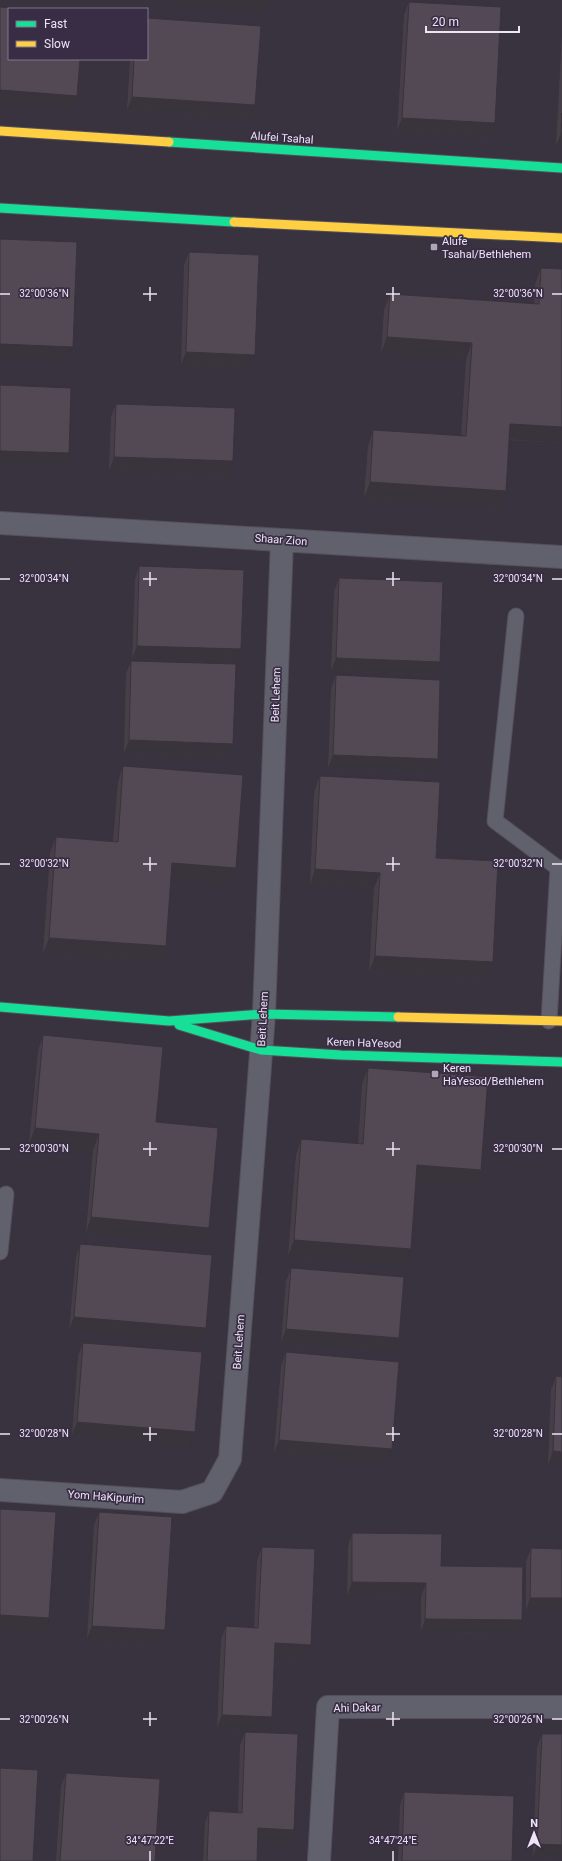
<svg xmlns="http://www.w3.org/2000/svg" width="562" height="1861" font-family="Roboto,sans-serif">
<rect width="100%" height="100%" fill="#39323f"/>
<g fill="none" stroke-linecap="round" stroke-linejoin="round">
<!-- lane casing -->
<g stroke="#564f5b" stroke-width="17">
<path id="lane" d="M 516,616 L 495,821 L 558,868
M 549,1021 L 558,868 L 562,868
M 0,1252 L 6,1194"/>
</g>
<!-- street casing -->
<g stroke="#564f5b" stroke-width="24">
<path id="street" d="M 0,523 L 562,557
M 0,1490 L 182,1502 L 212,1492 L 230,1459 L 264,1014 L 282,540
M 319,1861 L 328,1707 L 562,1707"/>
</g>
<!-- fast casing -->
<g stroke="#564f5b" stroke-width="11">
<path id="fast" d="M 169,142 L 562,168
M 0,208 L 234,222
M 0,1007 L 169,1021 L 264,1014 L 398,1017
M 179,1025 L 261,1050 L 341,1055 L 562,1062"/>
</g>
<!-- slow casing -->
<g stroke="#564f5b" stroke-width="11">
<path id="slow" d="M 0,131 L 169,142
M 234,222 L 562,238
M 398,1017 L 562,1021"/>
</g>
<!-- lane -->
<use href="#lane" stroke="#60616c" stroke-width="15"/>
<!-- street -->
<use href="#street" stroke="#60616c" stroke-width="22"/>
<!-- fast -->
<use href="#fast" stroke="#16e098" stroke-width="9"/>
<!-- slow -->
<use href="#slow" stroke="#ffcf43" stroke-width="9"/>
</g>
<!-- wall -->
<path fill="#473f48" d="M 409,2 L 490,137 L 397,131 L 404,15 Z
M 562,34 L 562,146 L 556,146 Z
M 130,59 L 147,59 L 255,105 L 250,119 L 127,110 Z
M 189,252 L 250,368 L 181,365 L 184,265 Z
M 541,268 L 562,443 L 509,440 L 500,507 L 364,498 L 368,446 L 373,430 L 461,436 L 466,359 L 381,353 L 384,310 L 390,294 L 534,304 L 535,284 Z
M 116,404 L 228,475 L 109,471 L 111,417 Z
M 139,566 L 241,649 L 236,663 L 132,659 L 135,579 Z
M 339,578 L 435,675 L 331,671 L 334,592 Z
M 131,661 L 233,744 L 228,757 L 124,753 L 126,674 Z
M 336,675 L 438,759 L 433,772 L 328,768 L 331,689 Z
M 123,766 L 230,884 L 171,879 L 166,946 L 160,962 L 43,954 L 50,853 L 56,837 L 113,841 L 118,782 Z
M 320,776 L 436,858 L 493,962 L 487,978 L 369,972 L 374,888 L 310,885 L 314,792 Z
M 43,1035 L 156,1122 L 209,1228 L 203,1243 L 86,1233 L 93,1150 L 29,1144 L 38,1051 Z
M 368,1068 L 481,1170 L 476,1186 L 416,1181 L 405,1265 L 288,1256 L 296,1155 L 301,1139 L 358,1144 L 362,1084 Z
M 80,1244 L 206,1328 L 201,1341 L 69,1330 L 76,1257 Z
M 291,1268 L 399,1338 L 394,1352 L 281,1343 L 286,1281 Z
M 83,1343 L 190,1445 L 72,1435 L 78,1356 Z
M 286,1352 L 387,1463 L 274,1453 L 281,1366 Z
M 556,1376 L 562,1377 L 562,1465 L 548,1465 L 551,1390 Z
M 99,1512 L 160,1644 L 87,1639 L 94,1525 Z
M 352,1533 L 441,1566 L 522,1620 L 517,1633 L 421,1632 L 421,1597 L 347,1596 L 348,1547 Z
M 262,1547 L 306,1658 L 274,1657 L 272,1717 L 267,1730 L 217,1728 L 221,1640 L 226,1626 L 254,1628 L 257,1560 Z
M 531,1548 L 562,1549 L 526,1611 L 526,1562 Z
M 245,1732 L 294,1830 L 289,1843 L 257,1841 L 257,1861 L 203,1861 L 205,1824 L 209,1811 L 238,1812 L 240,1745 Z
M 542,1734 L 562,1858 L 533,1857 L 537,1747 Z
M 66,1773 L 155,1861 L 56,1861 L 61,1786 Z
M 404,1792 L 512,1861 L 398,1861 L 400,1805 Z"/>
<!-- shaded-wall -->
<path fill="#39333b" d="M 163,0 L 269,0 L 265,12 L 163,1 Z
M 0,90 L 77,96 L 73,109 L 0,103 Z
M 132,97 L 255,105 L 250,119 L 127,110 Z
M 402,118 L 495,123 L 490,137 L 397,131 Z
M 561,133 L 562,133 L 562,146 L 556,146 Z
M 387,337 L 472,343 L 466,359 L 381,353 Z
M 0,344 L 73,347 L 68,360 L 0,358 Z
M 186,352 L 255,355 L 250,368 L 181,365 Z
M 510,424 L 562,427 L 562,443 L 505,439 Z
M 0,451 L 69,453 L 64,466 L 0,464 Z
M 114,457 L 233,461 L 228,475 L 109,471 Z
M 370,482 L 506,491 L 500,507 L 364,498 Z
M 137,646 L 241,649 L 236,663 L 132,659 Z
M 336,658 L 440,662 L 435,675 L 331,671 Z
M 129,740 L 233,744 L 228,757 L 124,753 Z
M 333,755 L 438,759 L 433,772 L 328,768 Z
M 172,863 L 236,868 L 230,884 L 166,879 Z
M 315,869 L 380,873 L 374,888 L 310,885 Z
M 49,938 L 166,946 L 160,962 L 43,954 Z
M 375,956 L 493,962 L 487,978 L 369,972 Z
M 35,1128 L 99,1134 L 93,1150 L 29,1144 Z
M 417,1165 L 481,1170 L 476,1186 L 411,1181 Z
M 91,1217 L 209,1228 L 203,1243 L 86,1233 Z
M 294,1240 L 411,1249 L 405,1265 L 288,1256 Z
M 74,1317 L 206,1328 L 201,1341 L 69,1330 Z
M 286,1329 L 399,1338 L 394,1352 L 281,1343 Z
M 77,1422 L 195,1432 L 190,1445 L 72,1435 Z
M 279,1440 L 392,1449 L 387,1463 L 274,1453 Z
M 553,1451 L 562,1452 L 562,1465 L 548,1465 Z
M 352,1582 L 426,1583 L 421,1597 L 347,1596 Z
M 530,1598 L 562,1598 L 562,1611 L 526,1611 Z
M 0,1615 L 49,1618 L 45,1631 L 0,1629 Z
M 425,1619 L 522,1620 L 517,1633 L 421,1632 Z
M 92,1626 L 165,1630 L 160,1644 L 87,1639 Z
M 275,1643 L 311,1645 L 306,1658 L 270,1657 Z
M 222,1715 L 272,1717 L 267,1730 L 217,1728 Z
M 258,1828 L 294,1830 L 289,1843 L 253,1841 Z
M 537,1844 L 562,1845 L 562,1858 L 533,1857 Z"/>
<!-- building -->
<path fill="#524954" stroke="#39333b" d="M 409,2 L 501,7 L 495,123 L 402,118 Z
M 0,7 L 26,9 L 9,9 L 9,59 L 80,59 L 77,96 L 0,90 Z
M 147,18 L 261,26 L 255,105 L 132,97 L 134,59 L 147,59 Z
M 562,113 L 562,133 L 561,133 Z
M 0,239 L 77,242 L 73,347 L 0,344 Z
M 189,252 L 259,255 L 255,355 L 186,352 Z
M 541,268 L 562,269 L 562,427 L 510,424 L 506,491 L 370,482 L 373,430 L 466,436 L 472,343 L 387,337 L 390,294 L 539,304 Z
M 0,385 L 71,388 L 69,453 L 0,451 Z
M 116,404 L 235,408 L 233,461 L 114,457 Z
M 139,566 L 244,570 L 241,649 L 137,646 Z
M 339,578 L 443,582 L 440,662 L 336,658 Z
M 131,661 L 236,664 L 233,744 L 129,740 Z
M 336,675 L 440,680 L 438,759 L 333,755 Z
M 123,766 L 243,775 L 236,868 L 172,863 L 166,946 L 49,938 L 56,837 L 118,842 Z
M 320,776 L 440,782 L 436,858 L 498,861 L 493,962 L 375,956 L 380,873 L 315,869 Z
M 43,1035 L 163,1047 L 156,1122 L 218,1128 L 209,1228 L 91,1217 L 99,1134 L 35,1128 Z
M 368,1068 L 488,1077 L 481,1170 L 417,1165 L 411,1249 L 294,1240 L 301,1139 L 363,1144 Z
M 80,1244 L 212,1255 L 206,1328 L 74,1317 Z
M 291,1268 L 404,1277 L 399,1338 L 286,1329 Z
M 83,1343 L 202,1352 L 195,1432 L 77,1422 Z
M 286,1352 L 399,1362 L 392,1449 L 279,1440 Z
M 556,1376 L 562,1377 L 562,1452 L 553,1451 Z
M 0,1509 L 56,1512 L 49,1618 L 0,1615 Z
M 99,1512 L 172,1517 L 165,1630 L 92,1626 Z
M 352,1533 L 442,1534 L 441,1566 L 523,1567 L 522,1620 L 425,1619 L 426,1583 L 352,1582 Z
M 262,1547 L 315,1549 L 311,1645 L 275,1643 L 272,1717 L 222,1715 L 226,1626 L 258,1628 Z
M 531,1548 L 562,1549 L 562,1598 L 530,1598 Z
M 245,1732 L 298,1734 L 294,1830 L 258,1828 L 257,1861 L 207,1861 L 209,1811 L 242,1813 Z
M 542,1734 L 562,1734 L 562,1845 L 537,1844 Z
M 0,1768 L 38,1770 L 33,1861 L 0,1861 Z
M 66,1773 L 160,1779 L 155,1861 L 60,1861 Z
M 404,1792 L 514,1796 L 512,1861 L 402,1861 Z"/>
<!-- ticks -->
<path fill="none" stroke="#ede5f5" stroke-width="1.5" d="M 150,287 L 150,301M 393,287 L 393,301M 0,294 L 10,294M 143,294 L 157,294M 386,294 L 400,294M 552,294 L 562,294M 150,572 L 150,586M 393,572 L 393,586M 0,579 L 10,579M 143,579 L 157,579M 386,579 L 400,579M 552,579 L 562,579M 150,857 L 150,871M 393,857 L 393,871M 0,864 L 10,864M 143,864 L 157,864M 386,864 L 400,864M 552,864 L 562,864M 150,1142 L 150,1156M 393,1142 L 393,1156M 0,1149 L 10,1149M 143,1149 L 157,1149M 386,1149 L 400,1149M 552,1149 L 562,1149M 150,1427 L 150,1441M 393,1427 L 393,1441M 0,1434 L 10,1434M 143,1434 L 157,1434M 386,1434 L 400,1434M 552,1434 L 562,1434M 150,1712 L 150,1726M 393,1712 L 393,1726M 0,1719 L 10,1719M 143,1719 L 157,1719M 386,1719 L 400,1719M 552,1719 L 562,1719M 150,1851 L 150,1861M 393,1851 L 393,1861"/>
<!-- markers -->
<g fill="#aea6b5" stroke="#392c45" stroke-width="1.5">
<rect x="430" y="243" width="8" height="8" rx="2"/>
<rect x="431" y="1070" width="8" height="8" rx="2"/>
</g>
<g text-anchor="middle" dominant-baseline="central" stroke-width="3.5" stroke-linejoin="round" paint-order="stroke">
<!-- street labels -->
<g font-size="11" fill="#ede5f5" stroke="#392c45">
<text transform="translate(282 138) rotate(4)">Alufei Tsahal</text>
<text transform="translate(281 540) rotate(4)">Shaar Zion</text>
<text transform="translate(276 695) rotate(-88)">Beit Lehem</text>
<text transform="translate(263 1019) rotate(-87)">Beit Lehem</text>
<text transform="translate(364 1043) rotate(2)">Keren HaYesod</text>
<text transform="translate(239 1342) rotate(-86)">Beit Lehem</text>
<text transform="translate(106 1497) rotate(4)">Yom HaKipurim</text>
<text transform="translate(357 1708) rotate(-1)">Ahi Dakar</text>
</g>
<!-- poi labels -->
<g font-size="11" fill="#ede5f5" stroke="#392c45" text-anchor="start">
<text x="442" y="241">Alufe<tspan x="442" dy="13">Tsahal/Bethlehem</tspan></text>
<text x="443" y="1068">Keren<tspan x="443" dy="13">HaYesod/Bethlehem</tspan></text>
</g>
</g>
<g font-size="10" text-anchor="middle" fill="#ede5f5" stroke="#392c45" stroke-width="3.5" stroke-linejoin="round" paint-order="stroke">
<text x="44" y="297">32°00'36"N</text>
<text x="518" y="297">32°00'36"N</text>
<text x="44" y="582">32°00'34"N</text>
<text x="518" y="582">32°00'34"N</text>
<text x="44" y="867">32°00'32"N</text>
<text x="518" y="867">32°00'32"N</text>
<text x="44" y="1152">32°00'30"N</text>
<text x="518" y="1152">32°00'30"N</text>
<text x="44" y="1437">32°00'28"N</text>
<text x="518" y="1437">32°00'28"N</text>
<text x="44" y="1723">32°00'26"N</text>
<text x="518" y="1723">32°00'26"N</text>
<text x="150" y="1844">34°47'22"E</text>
<text x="393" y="1844">34°47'24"E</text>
</g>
<!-- legend -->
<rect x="8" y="8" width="140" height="52" fill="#392c45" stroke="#81768b"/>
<rect x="16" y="21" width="20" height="6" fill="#16e098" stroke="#81768b"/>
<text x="44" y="28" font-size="12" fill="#ede5f5">Fast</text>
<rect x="16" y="41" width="20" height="6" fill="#ffcf43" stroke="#81768b"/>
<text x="44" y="48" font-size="12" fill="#ede5f5">Slow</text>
<!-- north arrow -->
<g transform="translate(534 1833)" stroke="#392c45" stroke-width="3" paint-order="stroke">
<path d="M0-3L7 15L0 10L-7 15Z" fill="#ede5f5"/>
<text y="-6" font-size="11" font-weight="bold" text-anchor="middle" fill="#ede5f5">N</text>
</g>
<!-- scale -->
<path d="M426 26v6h93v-6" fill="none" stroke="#ede5f5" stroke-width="2"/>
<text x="432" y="26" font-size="12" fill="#ede5f5" stroke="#392c45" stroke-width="3" paint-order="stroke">20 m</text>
</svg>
